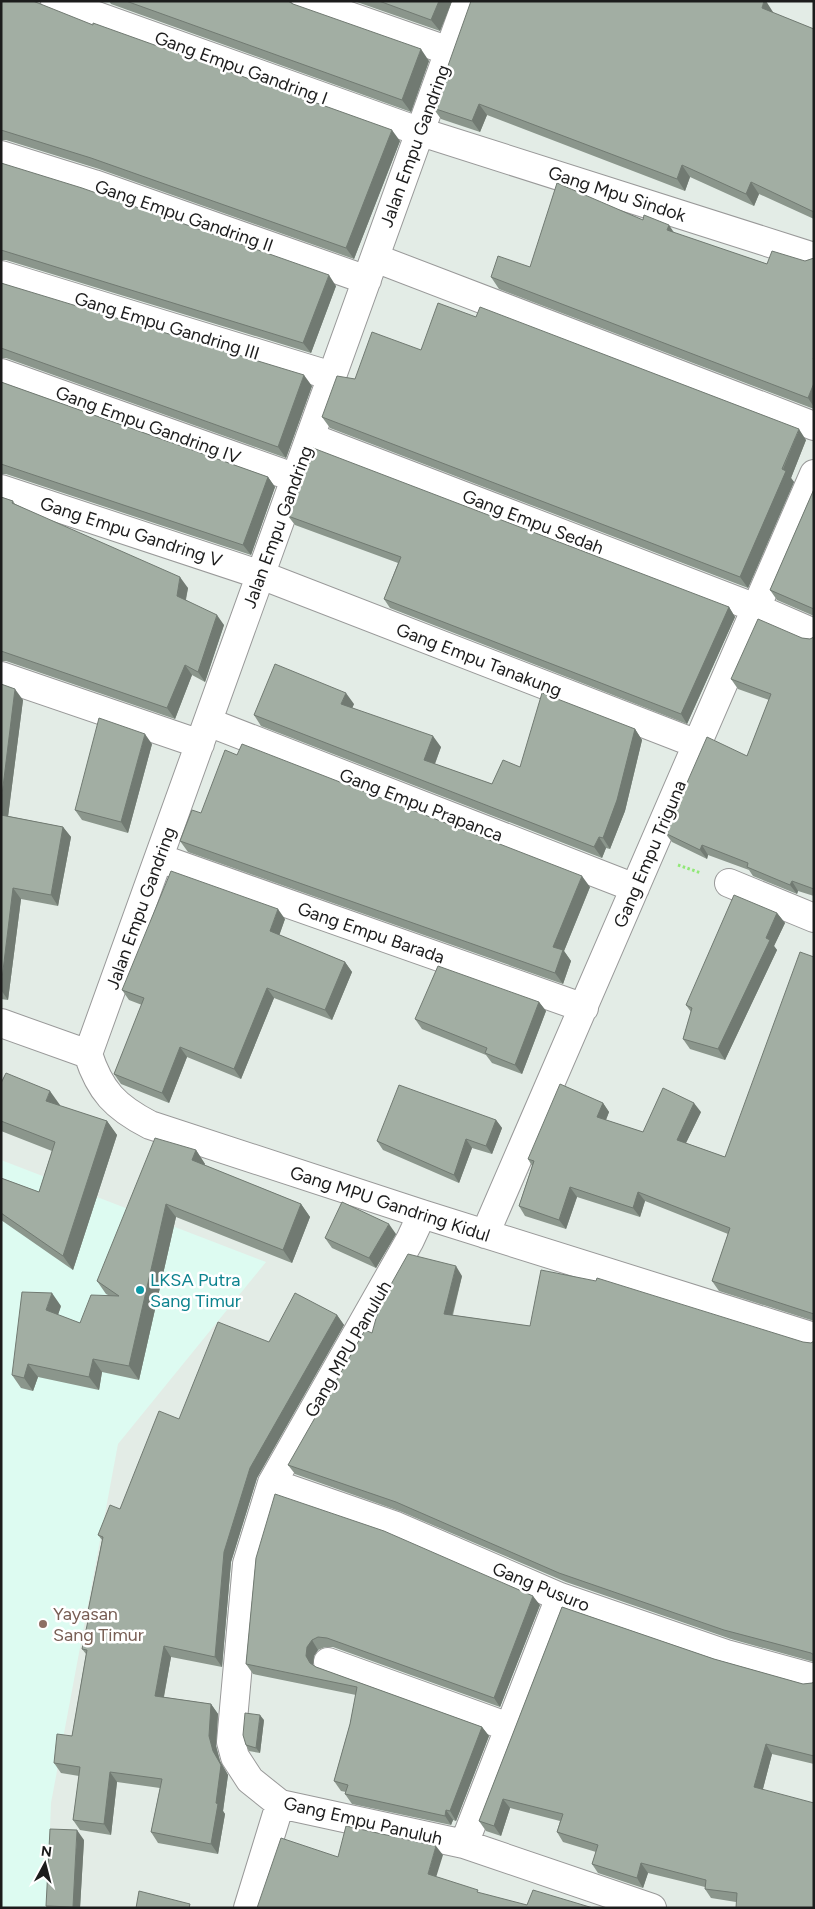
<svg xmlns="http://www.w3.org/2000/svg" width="815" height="1909" font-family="Figtree,sans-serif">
<rect width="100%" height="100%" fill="#e3ece6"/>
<!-- education -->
<path fill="#ddfbf1" d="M 1,1160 L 266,1262 L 118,1444 L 51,1803 L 47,1908 L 1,1908 Z"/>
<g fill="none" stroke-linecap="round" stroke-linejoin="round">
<!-- minor casing -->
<g stroke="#999" stroke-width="30">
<path id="minor" d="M 55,1 L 421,132 L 814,257
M 306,1 L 449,51
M 1,155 L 94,184 L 367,280
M 375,258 L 814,426
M 1,275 L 332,376
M 1,373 L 296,478
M 310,437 L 756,608 L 814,633
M 1,489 L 261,575 L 697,744
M 1,676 L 200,744
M 208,722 L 635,888
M 159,858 L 584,1008
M 729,883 L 814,918
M 1,1023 L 88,1054 C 100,1091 115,1107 150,1125 L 422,1214 L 814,1337
M 88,1054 L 467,1
M 422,1214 L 410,1240 L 272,1483 L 247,1564 L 231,1742 L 235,1757 L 250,1780 L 280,1804 L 464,1844 L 560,1597
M 485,1234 L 814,474
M 272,1483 L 396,1526 L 560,1597 L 726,1654 L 814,1678
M 328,1662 L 509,1727
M 464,1844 L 652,1908
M 248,1908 L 280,1804"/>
</g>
<!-- path -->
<path stroke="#91e877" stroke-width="3" stroke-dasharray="2.5 2.5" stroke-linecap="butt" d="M 678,865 L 701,873"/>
<!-- minor -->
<use href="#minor" stroke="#fff" stroke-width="28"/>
</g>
<!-- wall -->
<path fill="#8b968c" d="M 1,1 L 93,25 L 400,141 L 354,259 L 99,169 L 6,140 L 1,140 Z
M 109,1 L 291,1 L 291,3 L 293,4 L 429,61 L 411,112 L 111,4 Z
M 354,1 L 452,1 L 440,31 Z
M 773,12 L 773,13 L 814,29 L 814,219 L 759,194 L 754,206 L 690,177 L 685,191 L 487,115 L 480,132 L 441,119 L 433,108 Z
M 1,163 L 336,286 L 311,353 L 6,260 L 1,260 Z
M 674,233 L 767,264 L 805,261 L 814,258 L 814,409 L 499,289 L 491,277 Z
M 1,283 L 312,386 L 286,458 L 6,358 L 1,358 Z
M 421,350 L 806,440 L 791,478 L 794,482 L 748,588 L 330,428 L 322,417 L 355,379 Z
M 1,382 L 268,477 L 275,487 L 251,555 L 6,474 L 1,474 Z
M 814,489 L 814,616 L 777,600 L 770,590 Z
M 1,497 L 13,501 L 15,504 L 188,588 L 186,600 L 224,625 L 205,682 L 192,675 L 175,719 L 6,661 L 1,661 Z
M 288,516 L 729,607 L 735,617 L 687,724 L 390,608 L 384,599 L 398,563 L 295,525 Z
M 814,637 L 814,896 L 798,891 L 797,894 L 753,876 L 749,870 L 708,855 L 707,859 L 672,842 L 665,833 L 747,756 L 769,700 L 738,689 L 731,679 L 802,638 L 810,639 Z
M 1,684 L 23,700 L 8,816 L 63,827 L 71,837 L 58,906 L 21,899 L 8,1000 L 1,999 Z
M 354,704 L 352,708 L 441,747 L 435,764 L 492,784 L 520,767 L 635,729 L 642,740 L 625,811 L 610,849 L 606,848 L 602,858 L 261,726 L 254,715 Z
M 152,744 L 128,833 L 82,820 L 75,810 Z
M 201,813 L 590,887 L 564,951 L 571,961 L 563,984 L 188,852 L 180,841 Z
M 777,913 L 785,923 L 774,946 L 777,950 L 725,1060 L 690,1049 L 683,1039 L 691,1012 L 686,1005 Z
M 285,919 L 279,935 L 345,962 L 352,972 L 332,1020 L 274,998 L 241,1079 L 187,1057 L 169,1103 L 121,1084 L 114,1074 L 142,1005 L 129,1000 L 122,990 Z
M 814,957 L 814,1321 L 719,1291 L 712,1281 L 728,1234 L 645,1201 L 640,1217 L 577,1197 L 566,1229 L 525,1216 L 519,1206 L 532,1166 L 528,1159 L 603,1103 L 609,1112 L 606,1120 L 643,1132 L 701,1112 L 686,1143 L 725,1157 Z
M 539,1002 L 546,1011 L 522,1074 L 492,1063 L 486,1055 L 422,1029 L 415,1019 Z
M 1,1083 L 60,1105 L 60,1106 L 107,1121 L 117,1135 L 73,1270 L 1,1220 L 1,1178 L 39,1192 L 52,1151 L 1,1131 Z
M 496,1120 L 502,1128 L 492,1154 L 472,1148 L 459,1183 L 383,1150 L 377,1141 Z
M 196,1150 L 205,1164 L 204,1165 L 301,1204 L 310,1217 L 292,1263 L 176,1217 L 139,1380 L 102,1372 L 99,1390 L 38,1377 L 33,1391 L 21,1388 L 12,1375 L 61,1306 L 58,1315 L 80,1323 L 108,1295 L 106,1294 L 97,1281 Z
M 396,1234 L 376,1268 L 332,1248 L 325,1238 Z
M 462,1276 L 453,1315 L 530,1326 L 803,1342 L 811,1343 L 814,1341 L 814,1662 L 731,1639 L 566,1582 L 402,1512 L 295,1474 L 288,1465 L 372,1333 Z
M 337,1315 L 344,1325 L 257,1478 L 231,1562 L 222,1667 L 171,1657 L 164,1697 L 211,1704 L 218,1714 L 216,1746 L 220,1761 L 228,1775 L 223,1811 L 225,1814 L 218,1854 L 158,1843 L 151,1832 L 160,1788 L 117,1782 L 111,1835 L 80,1830 L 73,1820 L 79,1776 L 61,1773 L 54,1763 L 72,1736 L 86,1654 L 82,1649 L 89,1619 L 87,1616 L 102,1540 L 98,1535 L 120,1509 L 179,1419 L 269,1342 Z
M 256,1558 L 540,1605 L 500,1707 L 333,1647 L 325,1647 L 318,1650 L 314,1656 L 313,1665 L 316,1667 L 482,1727 L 489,1736 L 456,1821 L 453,1820 L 451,1825 L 352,1804 L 345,1794 L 346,1792 L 341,1791 L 334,1781 L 350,1724 L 356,1695 L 253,1674 L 246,1664 Z
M 562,1607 L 714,1659 L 803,1684 L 812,1683 L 814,1682 L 814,1764 L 772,1754 L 763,1789 L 736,1902 L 711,1898 L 705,1889 L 705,1887 L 648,1873 L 643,1888 L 598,1873 L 592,1864 L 596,1852 L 563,1842 L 557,1832 L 560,1821 L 510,1808 L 501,1836 L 486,1831 L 479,1821 Z
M 264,1720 L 260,1753 L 249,1751 L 246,1745 Z
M 84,1840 L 80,1908 L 47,1908 L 46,1906 Z"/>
<!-- shaded-wall -->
<path fill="#717a72" d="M 439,1 L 452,1 L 440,31 L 431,20 Z
M 764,1 L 766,1 L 773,12 L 770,20 L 762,8 Z
M 421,49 L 429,61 L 411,112 L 402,100 Z
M 479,104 L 487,115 L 480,132 L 472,121 Z
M 392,130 L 400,141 L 354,259 L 346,248 Z
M 682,165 L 690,177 L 685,191 L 677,179 Z
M 751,182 L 759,194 L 754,206 L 746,194 Z
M 669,225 L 677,237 L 667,230 Z
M 329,275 L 336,286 L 311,353 L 303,343 Z
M 304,375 L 312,386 L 286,458 L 278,447 Z
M 814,383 L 814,407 L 808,398 Z
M 799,429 L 806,440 L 791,478 L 794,482 L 748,588 L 740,577 Z
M 268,477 L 275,487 L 251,555 L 243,545 Z
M 180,577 L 188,588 L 184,607 L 177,596 Z
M 729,607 L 735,617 L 687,724 L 681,714 Z
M 217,615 L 224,625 L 205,682 L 198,672 Z
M 185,665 L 192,675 L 175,719 L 167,708 Z
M 15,689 L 23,700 L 7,825 L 1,817 L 1,803 Z
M 346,693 L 354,704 L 349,715 L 341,704 Z
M 635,729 L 642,740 L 625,811 L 610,849 L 603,838 Z
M 145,734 L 152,744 L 128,833 L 121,822 Z
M 433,736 L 441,747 L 432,771 L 424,760 Z
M 63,827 L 71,837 L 58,906 L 51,895 Z
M 599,837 L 606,848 L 602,858 L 594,847 Z
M 702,845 L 708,855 L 707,859 L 700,850 Z
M 582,876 L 590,887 L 564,951 L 571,961 L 563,984 L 555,973 L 553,947 Z
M 792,881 L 798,891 L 797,894 L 790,885 Z
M 13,888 L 21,899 L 8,1000 L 1,990 L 1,987 Z
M 278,909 L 285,919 L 277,942 L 270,931 Z
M 777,913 L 785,923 L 774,946 L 777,950 L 725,1060 L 718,1049 Z
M 345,962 L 352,972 L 332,1020 L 325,1010 Z
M 267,988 L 274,998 L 241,1079 L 234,1069 Z
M 539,1002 L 546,1011 L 522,1074 L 515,1065 Z
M 180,1047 L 187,1057 L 169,1103 L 162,1093 Z
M 50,1091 L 60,1105 L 56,1116 L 46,1101 Z
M 603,1103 L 609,1112 L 603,1127 L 597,1117 Z
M 694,1103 L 701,1112 L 683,1149 L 677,1140 Z
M 496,1120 L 502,1128 L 492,1154 L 486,1146 Z
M 107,1121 L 117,1135 L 73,1270 L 63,1256 Z
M 466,1139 L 472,1148 L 459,1183 L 454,1175 Z
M 196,1150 L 205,1164 L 201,1173 L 192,1160 Z
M 570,1187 L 577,1197 L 566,1229 L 559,1220 Z
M 638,1192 L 645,1201 L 640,1217 L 633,1208 Z
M 166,1204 L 176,1217 L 139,1380 L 129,1366 Z
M 301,1204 L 310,1217 L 292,1263 L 283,1250 Z
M 389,1224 L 396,1234 L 376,1268 L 369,1258 Z
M 456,1266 L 462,1276 L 450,1323 L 444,1314 Z
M 52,1293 L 61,1306 L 55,1323 L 46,1310 Z
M 337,1315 L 344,1325 L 257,1478 L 231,1562 L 222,1667 L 215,1657 L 224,1552 L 250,1468 Z
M 93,1359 L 102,1372 L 99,1390 L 89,1377 Z
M 28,1364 L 38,1377 L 33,1391 L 24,1378 Z
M 533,1596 L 540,1605 L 500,1707 L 494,1698 Z
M 312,1640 L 318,1650 L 314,1656 L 313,1665 L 310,1663 L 306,1656 L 307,1647 Z
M 164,1646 L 171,1657 L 162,1706 L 155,1696 Z
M 211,1704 L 218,1714 L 216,1746 L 220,1761 L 228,1775 L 223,1811 L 225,1814 L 218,1854 L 211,1844 L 216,1803 L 213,1751 L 209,1736 Z
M 260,1715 L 264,1720 L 260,1753 L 256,1748 Z
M 482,1727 L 489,1736 L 456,1821 L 450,1811 Z
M 766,1744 L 772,1754 L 761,1796 L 754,1787 Z
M 110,1772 L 117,1782 L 111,1835 L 104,1824 Z
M 503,1799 L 510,1808 L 501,1836 L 494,1826 Z
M 446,1810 L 453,1820 L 451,1825 L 445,1816 Z
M 77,1830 L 84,1840 L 80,1908 L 73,1908 Z
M 436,1846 L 443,1855 L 434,1884 L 428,1874 Z
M 641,1863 L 648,1873 L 643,1888 L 637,1878 Z"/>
<!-- building -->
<path fill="#a2aea3" stroke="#717a72" d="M 1,1 L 33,1 L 93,25 L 93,23 L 392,130 L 346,248 L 91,158 L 1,130 Z
M 126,1 L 288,1 L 293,4 L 421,49 L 402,100 Z
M 379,1 L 439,1 L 431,20 Z
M 471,1 L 764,1 L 762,8 L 814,29 L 814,212 L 751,182 L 746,194 L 682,165 L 677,179 L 479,104 L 472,121 L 433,108 Z
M 1,163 L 82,188 L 329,275 L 303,343 L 1,250 Z
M 557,183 L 643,220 L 644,215 L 669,225 L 667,230 L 767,264 L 772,251 L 805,261 L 814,258 L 814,357 L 813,359 L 814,359 L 814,383 L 808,398 L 491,277 L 498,256 L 530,267 Z
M 1,283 L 304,375 L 278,447 L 1,348 Z
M 438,303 L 476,317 L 480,307 L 799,429 L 782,469 L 786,471 L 740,577 L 322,417 L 337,376 L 355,379 L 372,332 L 421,350 Z
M 1,382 L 268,477 L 243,545 L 1,464 Z
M 313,448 L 729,607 L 681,714 L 384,599 L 401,557 L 288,516 Z
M 814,489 L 814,609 L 770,590 Z
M 1,497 L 13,501 L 12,503 L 180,577 L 177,596 L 217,615 L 198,672 L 185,665 L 167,708 L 1,651 Z
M 758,619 L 802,638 L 810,639 L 814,637 L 814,889 L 792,881 L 790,885 L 747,867 L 748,863 L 702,845 L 700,850 L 665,833 L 707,737 L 747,756 L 771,694 L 731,679 Z
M 275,664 L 346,693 L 341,704 L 433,736 L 424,760 L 492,784 L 503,760 L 520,767 L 542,693 L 635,729 L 617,800 L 603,838 L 599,837 L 594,847 L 254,715 Z
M 1,684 L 15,689 L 1,803 Z
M 99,718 L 145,734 L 121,822 L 75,810 Z
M 242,744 L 582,876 L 553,947 L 563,950 L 555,973 L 180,841 L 192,810 L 201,813 L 225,750 L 237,755 Z
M 1,815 L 63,827 L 51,895 L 13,888 L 1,987 Z
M 171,871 L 278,909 L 270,931 L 345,962 L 325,1010 L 267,988 L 234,1069 L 180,1047 L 162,1093 L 114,1074 L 144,998 L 122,990 Z
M 734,895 L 777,913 L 766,938 L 770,940 L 718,1049 L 683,1039 L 692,1008 L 686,1005 Z
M 800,952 L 814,957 L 814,1314 L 712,1281 L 730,1228 L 638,1192 L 633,1208 L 570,1187 L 559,1220 L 519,1206 L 534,1161 L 528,1159 L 560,1084 L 603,1103 L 597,1117 L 643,1132 L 663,1088 L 694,1103 L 677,1140 L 725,1157 Z
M 438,966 L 539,1002 L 515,1065 L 485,1053 L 487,1048 L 415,1019 Z
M 6,1073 L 50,1091 L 46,1101 L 107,1121 L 63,1256 L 1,1213 L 1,1178 L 39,1192 L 55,1142 L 1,1121 L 1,1083 Z
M 399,1085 L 496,1120 L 486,1146 L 466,1139 L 454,1175 L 377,1141 Z
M 155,1138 L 196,1150 L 192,1160 L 301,1204 L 283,1250 L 166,1204 L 129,1366 L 93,1359 L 89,1377 L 28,1364 L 24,1378 L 12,1375 L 22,1292 L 52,1293 L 46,1310 L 80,1323 L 91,1295 L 119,1296 L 97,1281 Z
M 342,1202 L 389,1224 L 369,1258 L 325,1238 Z
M 408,1254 L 456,1266 L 444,1314 L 530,1326 L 541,1270 L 596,1281 L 597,1278 L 803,1342 L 811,1343 L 814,1341 L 814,1655 L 811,1653 L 724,1630 L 559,1573 L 396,1502 L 288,1465 L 365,1330 L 372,1333 L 380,1304 Z
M 295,1293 L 337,1315 L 250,1468 L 224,1552 L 215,1657 L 164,1646 L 155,1696 L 211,1704 L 209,1736 L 213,1751 L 221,1765 L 216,1803 L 218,1804 L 211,1844 L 151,1832 L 162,1779 L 110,1772 L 104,1824 L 73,1820 L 80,1767 L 54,1763 L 57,1734 L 72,1736 L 87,1650 L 82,1649 L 89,1616 L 87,1616 L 103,1537 L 98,1535 L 110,1505 L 120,1509 L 159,1411 L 179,1419 L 218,1322 L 269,1342 Z
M 275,1494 L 384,1531 L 533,1596 L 494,1698 L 327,1638 L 318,1637 L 312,1640 L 307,1647 L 306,1656 L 310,1663 L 316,1667 L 482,1727 L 450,1811 L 446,1810 L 445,1816 L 345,1794 L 348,1785 L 334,1781 L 350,1724 L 357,1687 L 246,1664 L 256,1558 Z
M 562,1607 L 714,1659 L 803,1684 L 812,1683 L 814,1682 L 814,1756 L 766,1744 L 754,1787 L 814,1803 L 814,1908 L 736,1908 L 737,1893 L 705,1889 L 706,1880 L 641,1863 L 637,1878 L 592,1864 L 598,1845 L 557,1832 L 563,1814 L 503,1799 L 494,1826 L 479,1821 Z
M 245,1713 L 260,1715 L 256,1748 L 246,1745 L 243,1735 Z
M 346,1826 L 436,1846 L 428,1874 L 478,1890 L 477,1892 L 527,1905 L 533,1890 L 593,1908 L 257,1908 L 281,1838 L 338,1857 Z
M 50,1829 L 77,1830 L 73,1907 L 46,1906 Z
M 139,1891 L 190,1904 L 189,1908 L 136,1908 Z"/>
<!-- markers -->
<circle fill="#0f9aa8" stroke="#fff" stroke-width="2" cx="140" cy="1290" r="5"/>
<circle fill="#8d6e63" stroke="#fff" stroke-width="2" cx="43" cy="1624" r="5"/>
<g text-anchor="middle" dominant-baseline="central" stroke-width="5" stroke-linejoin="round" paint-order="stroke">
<!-- street labels -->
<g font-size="18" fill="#1c1c1c" stroke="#fff">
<text transform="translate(241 68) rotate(20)">Gang Empu Gandring I</text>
<text transform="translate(415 146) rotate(-70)">Jalan Empu Gandring</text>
<text transform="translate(617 194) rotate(18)">Gang Mpu Sindok</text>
<text transform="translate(184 216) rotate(19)">Gang Empu Gandring II</text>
<text transform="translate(167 326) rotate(17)">Gang Empu Gandring III</text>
<text transform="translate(148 425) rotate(20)">Gang Empu Gandring IV</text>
<text transform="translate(533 522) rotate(21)">Gang Empu Sedah</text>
<text transform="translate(278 527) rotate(-70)">Jalan Empu Gandring</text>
<text transform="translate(131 532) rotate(18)">Gang Empu Gandring V</text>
<text transform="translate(479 660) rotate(21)">Gang Empu Tanakung</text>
<text transform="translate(421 805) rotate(21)">Gang Empu Prapanca</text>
<text transform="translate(650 854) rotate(-67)">Gang Empu Triguna</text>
<text transform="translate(141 908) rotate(-70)">Jalan Empu Gandring</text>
<text transform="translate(371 933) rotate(19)">Gang Empu Barada</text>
<text transform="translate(390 1204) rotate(18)">Gang MPU Gandring Kidul</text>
<text transform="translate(348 1349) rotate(-60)">Gang MPU Panuluh</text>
<text transform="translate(541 1587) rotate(22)">Gang Pusuro</text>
<text transform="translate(363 1821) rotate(13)">Gang Empu Panuluh</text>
</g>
<!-- culture labels -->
<g font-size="18" fill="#0d838f" stroke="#fff" text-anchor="start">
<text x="150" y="1280">LKSA Putra<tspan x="150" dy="21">Sang Timur</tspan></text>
</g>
<!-- education labels -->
<g font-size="18" fill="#785e54" stroke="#fff" text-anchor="start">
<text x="53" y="1614">Yayasan<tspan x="53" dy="21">Sang Timur</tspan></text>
</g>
</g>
<!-- border -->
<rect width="815" height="1909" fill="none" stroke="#1c1c1c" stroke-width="5"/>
<!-- north arrow -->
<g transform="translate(45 1864) rotate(7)" stroke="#ffffff" stroke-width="4" paint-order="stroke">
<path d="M0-4L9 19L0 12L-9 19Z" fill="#1c1c1c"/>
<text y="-8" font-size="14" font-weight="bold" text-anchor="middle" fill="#1c1c1c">N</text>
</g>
</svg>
